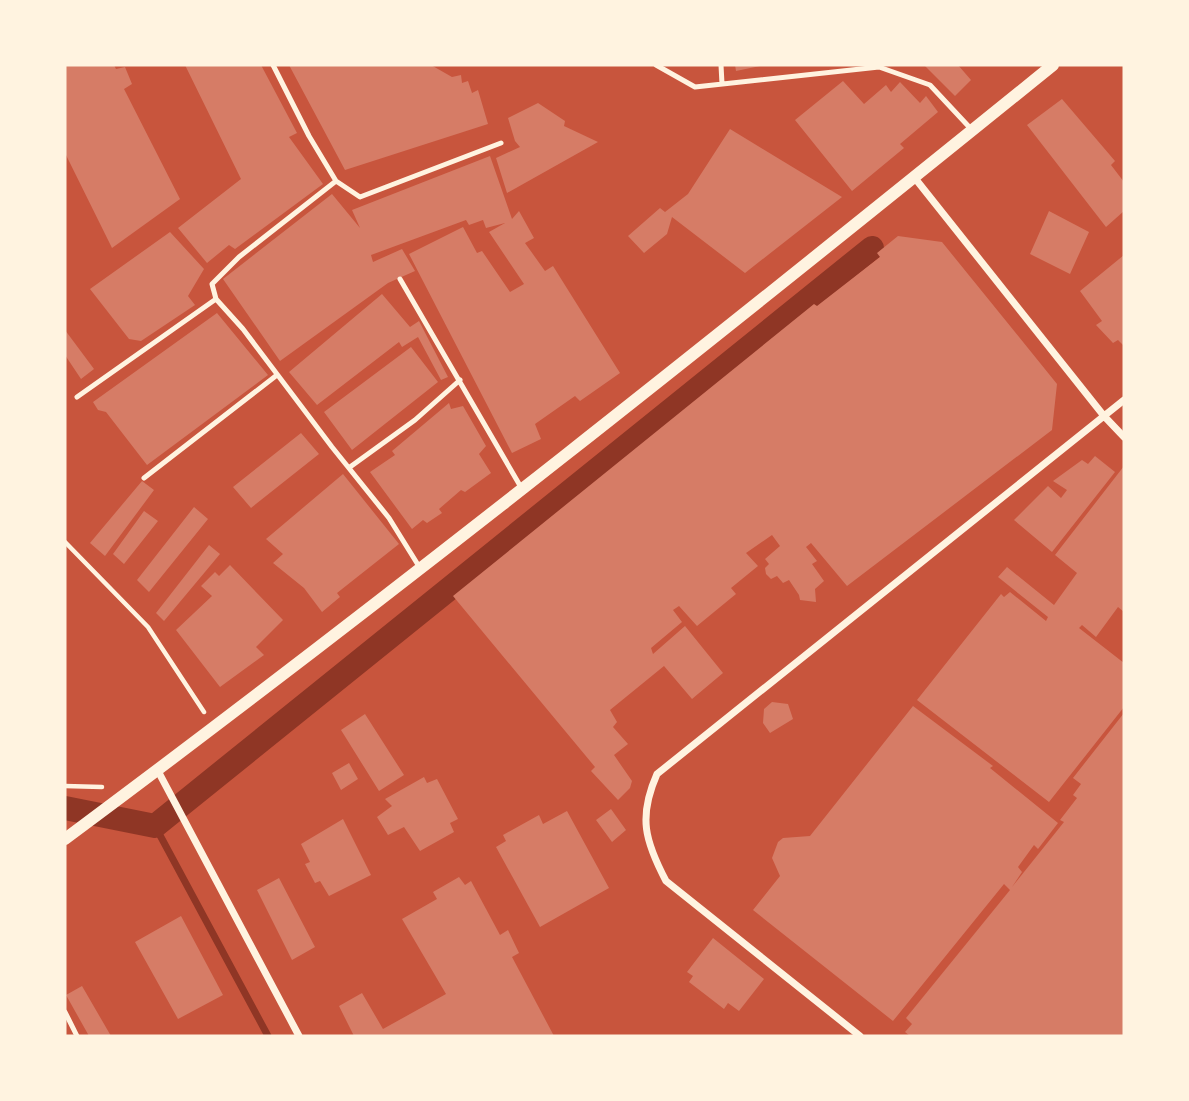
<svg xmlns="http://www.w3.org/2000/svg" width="1189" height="1101" font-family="'Nunito Sans',sans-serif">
<rect width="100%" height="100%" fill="#c8553d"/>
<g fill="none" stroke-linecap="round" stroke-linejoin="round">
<!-- stream -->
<path stroke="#8f3625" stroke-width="7" d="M 155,826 L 268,1036"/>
<!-- canal -->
<path stroke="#8f3625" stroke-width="24" d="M 65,808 L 155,826 L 872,248"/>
</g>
<!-- building -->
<path fill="#d67c66" d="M 65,65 L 114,65 L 116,69 L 125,67 L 132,84 L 124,89 L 180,199 L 112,248 L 65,153 Z
M 185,65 L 261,65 L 297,133 L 289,137 L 323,184 L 235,249 L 229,245 L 207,263 L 178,228 L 241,179 Z
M 289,65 L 431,65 L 452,77 L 461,75 L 462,83 L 468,81 L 472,93 L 478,90 L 488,124 L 345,170 Z
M 735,65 L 760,65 L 760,66 L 736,71 Z
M 924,65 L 958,65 L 971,80 L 955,96 Z
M 843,81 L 864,104 L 886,85 L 891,92 L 900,82 L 920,103 L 926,96 L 938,112 L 900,144 L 904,148 L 852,191 L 795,120 Z
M 1062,99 L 1115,161 L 1111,165 L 1124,182 L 1124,211 L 1106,227 L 1027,125 Z
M 538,103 L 565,121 L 564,126 L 598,142 L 507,193 L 496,158 L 520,147 L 515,141 L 508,118 Z
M 730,129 L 842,197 L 745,273 L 672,217 L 667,234 L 644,253 L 628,236 L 660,208 L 665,212 L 688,194 Z
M 490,156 L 512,219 L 519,211 L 534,238 L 525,243 L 545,271 L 553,266 L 620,373 L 580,401 L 575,396 L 535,424 L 541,439 L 512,453 L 409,254 L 463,227 L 477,253 L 482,251 L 510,292 L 524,284 L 489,232 L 505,223 L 486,228 L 483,220 L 469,225 L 466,220 L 371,255 L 373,262 L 402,249 L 415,271 L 388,283 L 280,361 L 223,279 L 332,194 L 360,228 L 352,210 Z
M 1049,211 L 1089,232 L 1070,274 L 1030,254 Z
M 170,232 L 204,269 L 188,296 L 195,305 L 141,341 L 129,339 L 90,289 Z
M 898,236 L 942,242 L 1057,384 L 1052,430 L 847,586 L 811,543 L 806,547 L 817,561 L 812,564 L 824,581 L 815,589 L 816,602 L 800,600 L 799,595 L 789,580 L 783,583 L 777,576 L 771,579 L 766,574 L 765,568 L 769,564 L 765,559 L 780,546 L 772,535 L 746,553 L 758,566 L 731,588 L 736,594 L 697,626 L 679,606 L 673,610 L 682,622 L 651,648 L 653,654 L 685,626 L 723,673 L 692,699 L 664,666 L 610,710 L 617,722 L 613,727 L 628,744 L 614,755 L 632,781 L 630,788 L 618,800 L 591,771 L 595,767 L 453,596 L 814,304 L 817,306 L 880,257 L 877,253 Z
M 1124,255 L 1124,346 L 1118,340 L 1113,343 L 1096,325 L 1102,321 L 1080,291 Z
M 382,294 L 410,327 L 419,321 L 448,377 L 441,380 L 418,337 L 402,347 L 399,342 L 317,405 L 289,372 Z
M 217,313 L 268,375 L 147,465 L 106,412 L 98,410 L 93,402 Z
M 65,330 L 94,369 L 81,379 L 65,355 Z
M 411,347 L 438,382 L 352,450 L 324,412 Z
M 449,403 L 451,409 L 463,406 L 486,446 L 479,454 L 491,473 L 465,492 L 461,490 L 439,509 L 442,513 L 427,523 L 423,520 L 412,529 L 370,472 L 395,455 L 392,451 Z
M 301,433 L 319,454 L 251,508 L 233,487 Z
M 1095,456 L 1115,472 L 1052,552 L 1014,520 L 1048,486 L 1061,498 L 1067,490 L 1053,481 L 1082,460 L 1088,464 Z
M 1124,466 L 1124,612 L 1118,607 L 1096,637 L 1082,625 L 1079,628 L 1124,663 L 1124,707 L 1049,802 L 917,700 L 1001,594 L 1004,597 L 1010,592 L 1046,621 L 1048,617 L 998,577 L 1007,567 L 1054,605 L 1077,573 L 1055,555 Z
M 343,474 L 399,544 L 337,593 L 340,597 L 322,612 L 304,588 L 273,563 L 283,554 L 266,539 Z
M 142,481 L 154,490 L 105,556 L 90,543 Z
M 194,507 L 208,519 L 149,592 L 137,580 Z
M 144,511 L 158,521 L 124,564 L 113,554 Z
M 209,545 L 220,554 L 164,621 L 156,613 Z
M 230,565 L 283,620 L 256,647 L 264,655 L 220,687 L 176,630 L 212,596 L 201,586 L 215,572 L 219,576 Z
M 772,702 L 788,704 L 793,719 L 770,733 L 763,723 L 764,709 Z
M 913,706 L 993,766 L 990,768 L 1058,823 L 1038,849 L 1034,845 L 1018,867 L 1022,872 L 1012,887 L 1064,822 L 1060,820 L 1077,798 L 1073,795 L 1081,784 L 1073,778 L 1124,713 L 1124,1036 L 910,1036 L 905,1032 L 912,1024 L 906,1018 L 1010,890 L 1004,884 L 893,1021 L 753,910 L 780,876 L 772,858 L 778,842 L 783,838 L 810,836 Z
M 365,714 L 404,775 L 379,791 L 341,730 Z
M 349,763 L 358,779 L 341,790 L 332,773 Z
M 424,777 L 427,783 L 437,779 L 458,819 L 450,823 L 454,832 L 420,851 L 404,827 L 388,835 L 377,817 L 392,806 L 385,799 Z
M 611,809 L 626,830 L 612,842 L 596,820 Z
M 567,811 L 609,888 L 540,927 L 496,847 L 506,841 L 503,835 L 539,815 L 543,824 Z
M 343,819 L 371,875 L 329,896 L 320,881 L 315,883 L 305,864 L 310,862 L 301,844 Z
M 459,877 L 465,885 L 471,881 L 500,935 L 508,930 L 519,953 L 512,957 L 554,1036 L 354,1036 L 339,1006 L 362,993 L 383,1029 L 446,994 L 402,919 L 437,899 L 433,892 Z
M 279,878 L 315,947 L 292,960 L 257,890 Z
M 181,916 L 223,995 L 178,1019 L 135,942 Z
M 713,938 L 764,979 L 739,1011 L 728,1003 L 724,1009 L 689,982 L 693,976 L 687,972 Z
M 82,986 L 111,1036 L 89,1036 L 66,995 Z"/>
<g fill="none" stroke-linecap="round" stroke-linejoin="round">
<!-- path -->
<path stroke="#fff3e0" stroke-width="4.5" d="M 65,542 L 148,627 L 204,712
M 65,786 L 102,787"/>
<!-- service -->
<path stroke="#fff3e0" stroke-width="5" d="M 273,65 L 309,136 L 336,181 L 360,197 L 501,143
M 656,65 L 695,87 L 879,67 L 930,85 L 972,130
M 721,65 L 722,84
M 336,181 L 239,257 L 212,284 L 216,299 L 243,329 L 332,447 L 389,518 L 420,568
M 400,279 L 522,489
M 77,397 L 216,299
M 350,467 L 415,420 L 460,380
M 144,478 L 277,375
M 65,1012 L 77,1036"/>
<!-- minor -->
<path stroke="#fff3e0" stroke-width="7" d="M 914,177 L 1104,416 L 1124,437
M 158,771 L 299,1036
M 860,1036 L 666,881 C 645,841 638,817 657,774 L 1124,400"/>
<!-- tertiary -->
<path stroke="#fff3e0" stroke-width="12" d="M 65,839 C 401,589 728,328 1053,65"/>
</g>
<!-- border -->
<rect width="1189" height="1101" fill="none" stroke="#fff3e0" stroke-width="133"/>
</svg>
